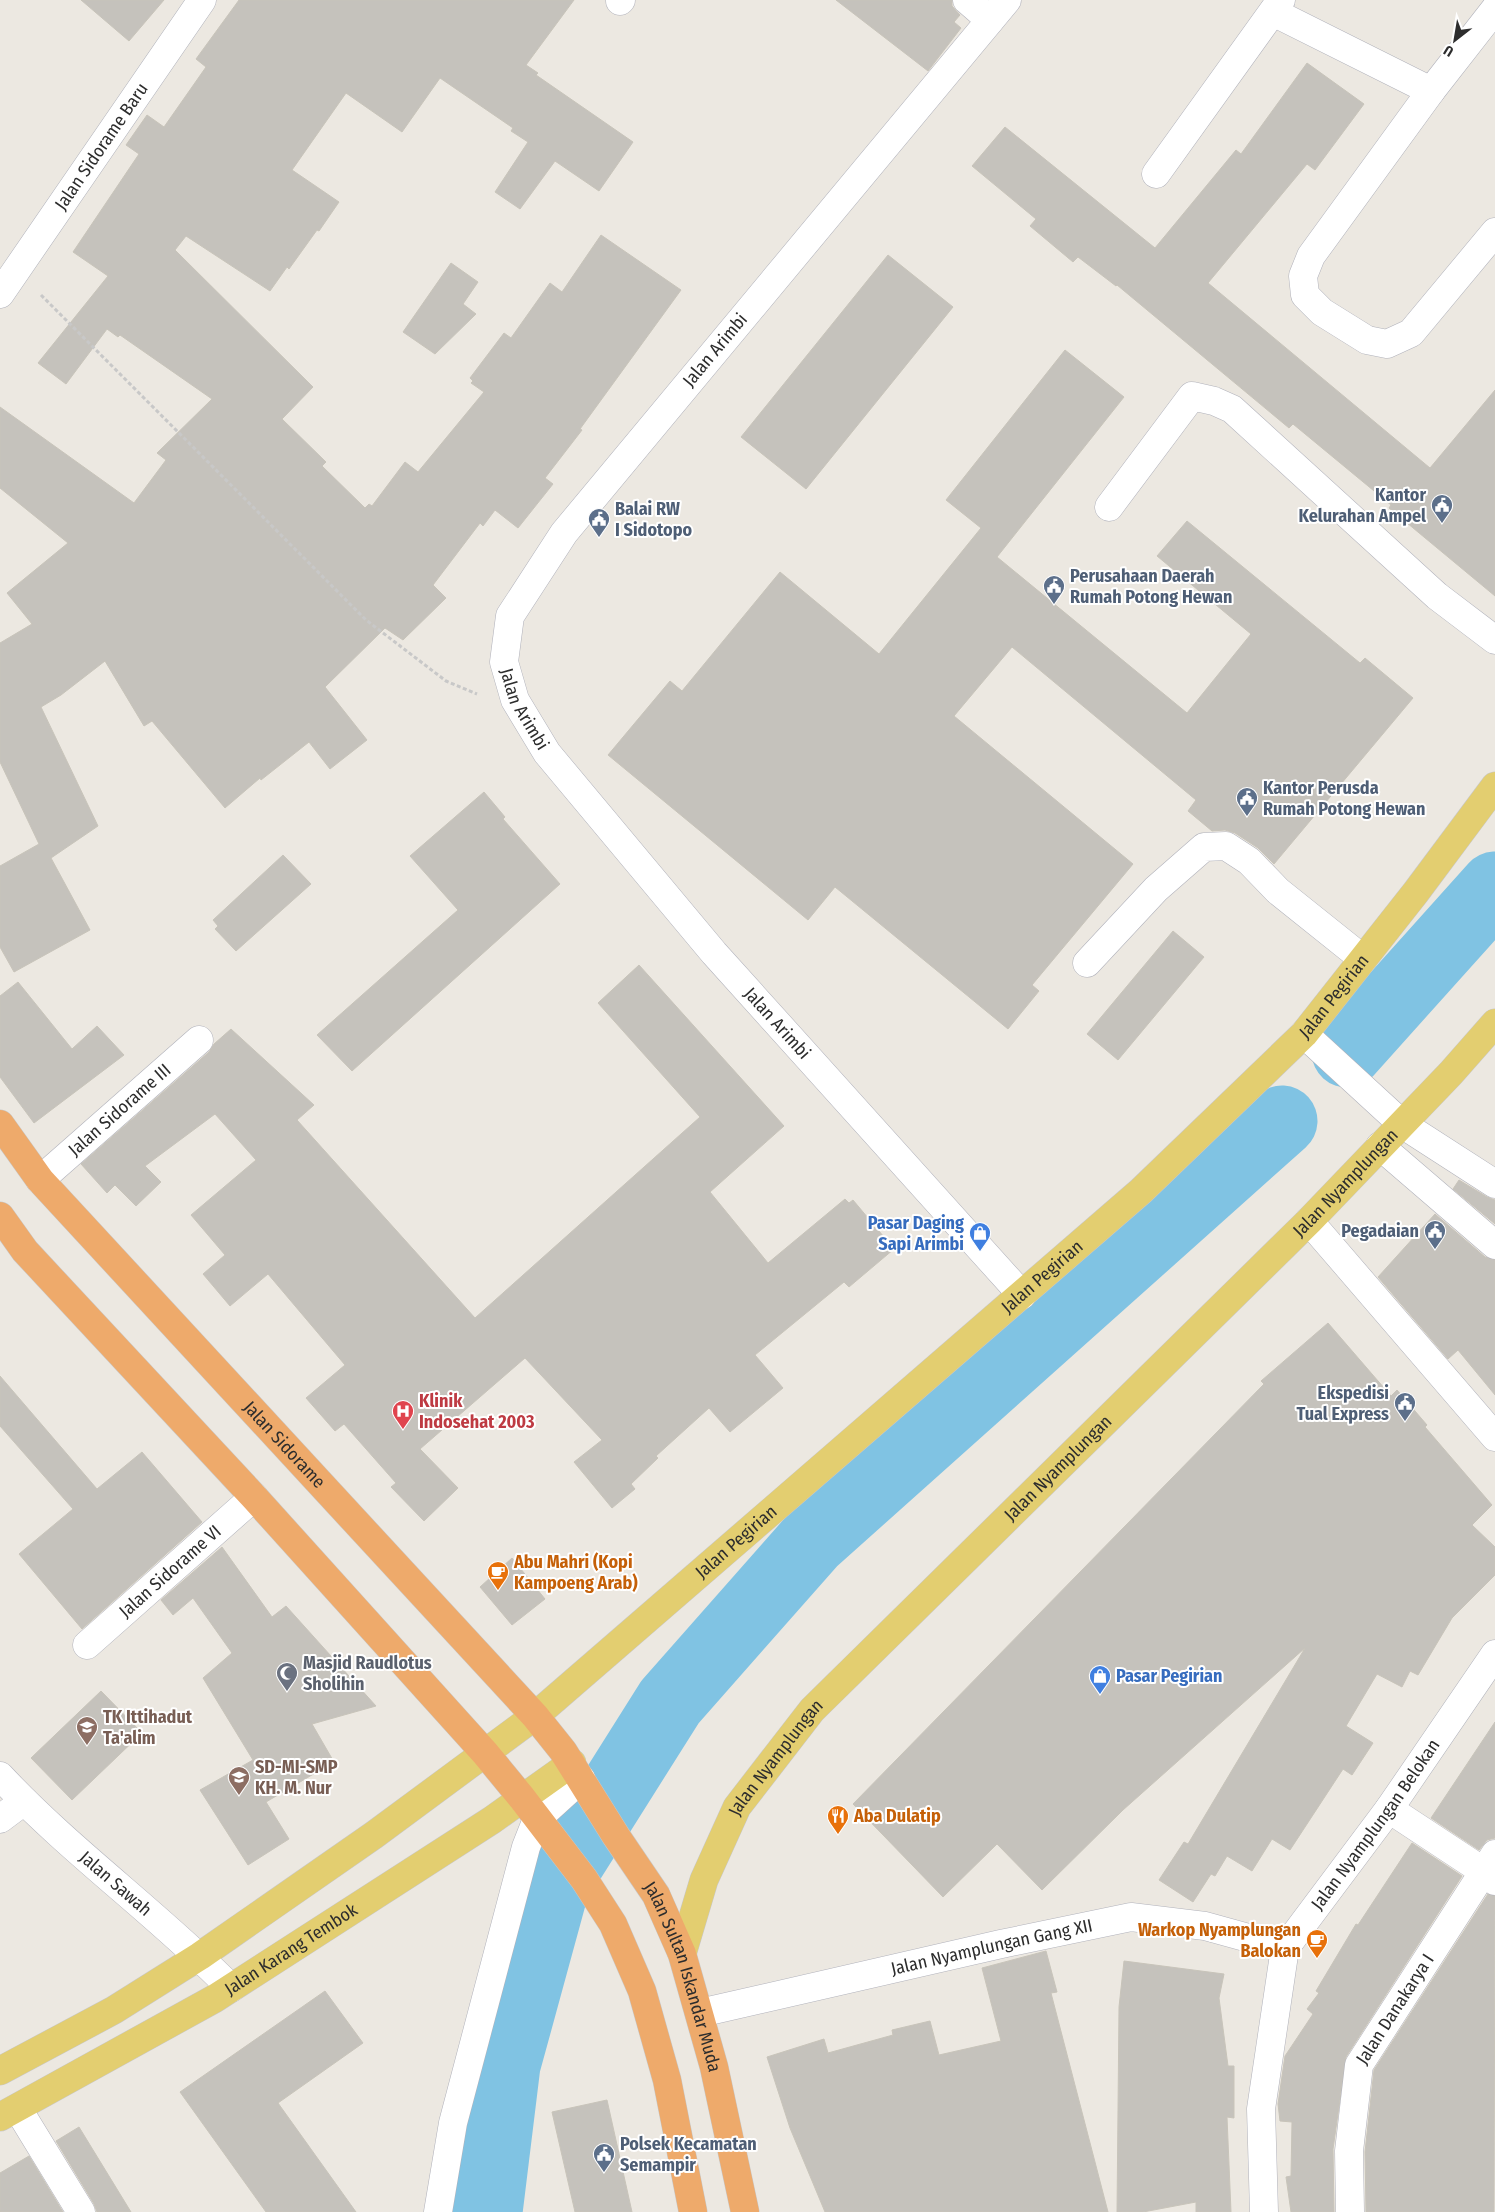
<svg xmlns="http://www.w3.org/2000/svg" width="1495" height="2212" font-family="'Fira Sans Condensed',sans-serif">
<rect width="100%" height="100%" fill="#ece8e1"/>
<g fill="none" stroke-linecap="round" stroke-linejoin="round">
<!-- river -->
<path stroke="#80c3e3" stroke-width="71" d="M 1347,1052 L 1495,887
M 487,2212 L 505,2065 L 554,1886 L 670,1702 L 812,1541 L 1282,1121"/>
</g>
<!-- building -->
<path fill="#c5c2bc" stroke="#c8c4ba" d="M 81,0 L 164,0 L 129,41 Z
M 239,0 L 574,0 L 526,65 L 538,73 L 536,75 L 633,142 L 599,191 L 555,161 L 520,209 L 495,192 L 528,142 L 511,131 L 513,128 L 440,78 L 402,132 L 346,93 L 292,170 L 339,202 L 319,231 L 317,230 L 289,269 L 287,267 L 270,291 L 186,236 L 175,250 L 313,387 L 282,419 L 326,462 L 322,466 L 365,508 L 369,504 L 372,506 L 405,462 L 418,472 L 484,392 L 471,383 L 473,381 L 470,378 L 504,333 L 511,338 L 550,283 L 562,292 L 601,235 L 681,290 L 580,429 L 582,430 L 545,478 L 553,484 L 518,528 L 495,510 L 483,526 L 480,523 L 433,585 L 446,598 L 403,640 L 385,628 L 325,687 L 367,740 L 330,769 L 309,742 L 261,780 L 260,778 L 225,808 L 152,721 L 144,726 L 105,661 L 61,695 L 41,707 L 98,826 L 51,858 L 90,930 L 14,972 L 0,947 L 0,866 L 39,844 L 0,762 L 0,643 L 32,624 L 7,593 L 68,543 L 0,488 L 0,407 L 134,503 L 166,460 L 157,453 L 212,399 L 120,335 L 118,337 L 107,329 L 66,384 L 38,363 L 108,276 L 73,252 L 139,154 L 126,145 L 147,115 L 164,127 L 206,67 L 196,59 Z
M 836,0 L 952,0 L 952,6 L 960,15 L 954,22 L 961,28 L 928,71 Z
M 1307,63 L 1364,104 L 1315,170 L 1307,164 L 1208,283 L 1430,468 L 1495,390 L 1495,596 L 1389,508 L 1391,505 L 1293,424 L 1289,428 L 1117,285 L 1116,286 L 1078,257 L 1073,262 L 1030,226 L 1036,219 L 972,166 L 1005,127 L 1155,248 L 1236,150 L 1241,154 Z
M 888,255 L 953,307 L 806,489 L 741,437 Z
M 451,263 L 478,282 L 463,304 L 476,314 L 435,354 L 403,332 Z
M 1065,350 L 1124,397 L 997,557 L 1187,713 L 1251,634 L 1157,556 L 1187,521 L 1360,663 L 1365,658 L 1413,698 L 1274,864 L 1258,848 L 1235,833 L 1225,830 L 1212,831 L 1188,811 L 1196,800 L 1012,647 L 954,716 L 1133,864 L 1032,985 L 1039,991 L 1008,1029 L 835,887 L 808,920 L 608,755 L 670,681 L 682,691 L 780,572 L 879,654 L 981,528 L 946,500 Z
M 484,792 L 505,817 L 503,819 L 560,884 L 352,1071 L 317,1035 L 458,910 L 410,856 Z
M 283,855 L 311,884 L 236,951 L 215,929 L 218,926 L 213,920 Z
M 1173,931 L 1204,957 L 1118,1060 L 1087,1034 Z
M 639,965 L 784,1126 L 710,1192 L 768,1263 L 845,1199 L 849,1203 L 853,1200 L 894,1249 L 849,1287 L 844,1282 L 755,1355 L 783,1388 L 730,1432 L 709,1408 L 656,1456 L 658,1458 L 631,1484 L 635,1489 L 612,1508 L 574,1462 L 602,1440 L 525,1358 L 420,1449 L 458,1488 L 424,1521 L 391,1487 L 396,1483 L 344,1424 L 335,1431 L 306,1398 L 345,1365 L 268,1274 L 230,1306 L 203,1274 L 225,1255 L 191,1215 L 256,1160 L 215,1114 L 145,1166 L 161,1182 L 136,1206 L 115,1185 L 107,1193 L 81,1164 L 209,1052 L 214,1044 L 231,1029 L 314,1105 L 297,1120 L 475,1318 L 700,1117 L 598,1003 Z
M 18,982 L 72,1049 L 97,1026 L 124,1055 L 34,1123 L 0,1077 L 0,996 Z
M 1459,1180 L 1487,1197 L 1495,1200 L 1495,1224 L 1453,1189 Z
M 1435,1214 L 1485,1257 L 1495,1260 L 1495,1395 L 1458,1350 L 1448,1359 L 1378,1277 Z
M 1328,1323 L 1391,1396 L 1397,1390 L 1427,1425 L 1425,1427 L 1492,1505 L 1472,1525 L 1495,1547 L 1495,1575 L 1452,1618 L 1418,1675 L 1410,1671 L 1402,1687 L 1377,1674 L 1346,1726 L 1373,1743 L 1352,1775 L 1343,1769 L 1290,1850 L 1272,1839 L 1252,1871 L 1227,1856 L 1215,1876 L 1211,1874 L 1193,1902 L 1159,1880 L 1184,1842 L 1188,1844 L 1305,1648 L 1123,1810 L 1042,1890 L 997,1844 L 943,1897 L 853,1804 L 1264,1384 L 1261,1381 Z
M 0,1376 L 97,1489 L 142,1452 L 202,1522 L 82,1629 L 19,1554 L 73,1509 L 0,1426 Z
M 222,1547 L 272,1617 L 286,1606 L 376,1706 L 312,1724 L 334,1762 L 266,1802 L 289,1839 L 248,1865 L 200,1790 L 253,1760 L 203,1678 L 232,1653 L 193,1598 L 173,1615 L 161,1600 Z
M 512,1558 L 545,1599 L 512,1625 L 480,1587 Z
M 101,1691 L 142,1733 L 72,1800 L 31,1758 Z
M 1495,1722 L 1495,1838 L 1487,1840 L 1479,1850 L 1431,1818 Z
M 1412,1843 L 1462,1876 L 1346,2057 L 1333,2149 L 1334,2212 L 1291,2212 L 1286,2177 L 1291,2176 L 1292,2122 L 1280,2121 L 1278,2104 L 1285,2056 L 1313,2014 L 1307,2009 L 1319,1993 L 1316,1991 L 1356,1924 L 1358,1925 Z
M 1488,1894 L 1495,1896 L 1494,2212 L 1366,2212 L 1365,2152 L 1374,2070 Z
M 1046,1951 L 1057,1992 L 1051,1993 L 1108,2212 L 825,2212 L 790,2128 L 767,2057 L 824,2039 L 828,2053 L 893,2035 L 892,2030 L 930,2021 L 939,2055 L 1001,2041 L 982,1968 Z
M 1124,1961 L 1224,1974 L 1219,1998 L 1228,2066 L 1234,2066 L 1234,2118 L 1227,2117 L 1231,2212 L 1196,2212 L 1196,2202 L 1143,2212 L 1117,2212 L 1119,2007 Z
M 325,1991 L 363,2043 L 278,2103 L 356,2212 L 266,2212 L 180,2092 Z
M 607,2100 L 632,2212 L 575,2212 L 552,2112 Z
M 79,2127 L 131,2212 L 97,2212 L 94,2204 L 56,2141 Z
M 29,2156 L 63,2212 L 0,2212 L 0,2173 Z"/>
<g fill="none" stroke-linecap="round" stroke-linejoin="round">
<!-- minor casing -->
<g stroke="#b1b2bb" stroke-width="29">
<g id="minor">
<path d="M 967,0 L 990,20"/>
<path id="s1" d="M 1007,0 L 564,533 L 510,616 L 504,662 L 515,700 L 547,753 L 714,953 L 1022,1295"/>
<path d="M 620,1 L 621,0"/>
<path d="M 1495,9 L 1431,91 L 1311,256 L 1303,276 L 1305,295 L 1322,312 L 1367,340 L 1387,344 L 1411,333 L 1495,232"/>
<path d="M 1273,12 L 1431,91"/>
<path d="M 1156,174 L 1281,0"/>
<path id="s2" d="M 0,294 L 202,0"/>
<path d="M 1109,507 L 1192,396 L 1214,401 L 1232,409 L 1437,596 L 1495,640"/>
<path d="M 1087,963 L 1156,889 L 1204,847 L 1226,846 L 1249,861 L 1278,891 L 1363,959"/>
<path d="M 1304,1034 L 1402,1124 L 1495,1184"/>
<path d="M 1380,1146 L 1495,1245"/>
<path id="s3" d="M 40,1180 L 199,1040"/>
<path d="M 1309,1221 L 1495,1437"/>
<path id="s4" d="M 87,1645 L 254,1497"/>
<path id="s5" d="M 0,1776 C 71,1852 158,1914 231,1988"/>
<path d="M 1389,1809 L 1483,1871 L 1495,1881"/>
<path d="M 0,1819 L 24,1801"/>
<path id="s6" d="M 700,2013 L 1001,1944 L 1131,1917 L 1205,1926 L 1285,1948"/>
<path d="M 18,2109 L 81,2212"/>
<path d="M 438,2212 L 453,2123 L 526,1847 L 537,1819 L 581,1779"/>
<path id="s7" d="M 1264,2212 L 1261,2109 L 1285,1948 L 1389,1809 L 1495,1654"/>
<path id="s8" d="M 1350,2212 L 1349,2151 L 1359,2065 L 1495,1854"/>
</g>
</g>
<!-- major casing -->
<g stroke="#c8c8c8" stroke-width="29">
<g id="major">
<path id="s9" d="M 682,1954 L 704,1880 L 737,1807 L 812,1710 L 1309,1221 L 1451,1073 L 1495,1023"/>
<path id="s10" d="M 0,2071 L 114,2010 L 200,1956 L 374,1835 L 535,1716 L 1141,1191 L 1304,1034 L 1416,892 L 1495,786"/>
<path id="s11" d="M 0,2117 L 214,1999 L 492,1820 L 572,1763"/>
</g>
</g>
<!-- highway casing -->
<g stroke="#c8c8c8" stroke-width="29">
<g id="highway">
<path id="s12" d="M 0,1124 L 40,1180 L 535,1716 L 563,1751 L 616,1836 L 656,1895 L 682,1954 L 714,2067 L 745,2212"/>
<path d="M 0,1216 L 25,1251 L 254,1497 L 485,1753 L 522,1798 L 584,1879 L 613,1924 L 642,1991 L 667,2080 L 693,2212"/>
</g>
</g>
<!-- path -->
<path stroke="#c8c8c8" stroke-width="3" stroke-dasharray="4 2.5" stroke-linecap="butt" d="M 41,295 L 366,620 L 446,681 L 477,694"/>
<!-- minor -->
<use href="#minor" stroke="#fff" stroke-width="28"/>
<!-- major -->
<use href="#major" stroke="#e3ce70" stroke-width="28"/>
<!-- highway -->
<use href="#highway" stroke="#eeaa6b" stroke-width="28"/>
</g>
<!-- icons -->
<defs>
<g id="civic-pin" transform="scale(1.125)"><path d="M0 17L-7.5 6A9.5 9.5 0 1 1 7.5 6Z" fill="#5c6f8a" stroke="#fff"/><path d="M-.6-6.5H3V-4.5H.6V-3L4-1V1h2V6H-6V1h2V-1L-.6-3ZM-1.2 2.5V6h2.4V2.5Z" fill="#fff"/></g>
<g id="shop-pin" transform="scale(1.125)"><path d="M0 17L-7.5 6A9.5 9.5 0 1 1 7.5 6Z" fill="#3f7fe0" stroke="#fff"/><path d="M-5-2.5h2.3a2.7 3.5 0 0 1 5.4 0H5L5.5 6h-11ZM-1.5-2.5h3a1.5 2.3 0 0 0-3 0Z" fill="#fff"/></g>
<g id="hospital-pin" transform="scale(1.125)"><path d="M0 17L-7.5 6A9.5 9.5 0 1 1 7.5 6Z" fill="#e0444e" stroke="#fff"/><path d="M-5-5h3v3.5h4V-5h3V5h-3V1.5h-4V5h-3Z" fill="#fff"/></g>
<g id="cafe-pin" transform="scale(1.125)"><path d="M0 17L-7.5 6A9.5 9.5 0 1 1 7.5 6Z" fill="#e8710a" stroke="#fff"/><path d="M-5.5-4.5H6V0H3Q3 3.5 0 3.5H-2.5Q-5.5 3.5-5.5 0ZM3-3.2v2h1.7v-2ZM-6 4.5H4V6H-6Z" fill="#fff"/></g>
<g id="mosque-pin" transform="scale(1.125)"><path d="M0 17L-7.5 6A9.5 9.5 0 1 1 7.5 6Z" fill="#6b7280" stroke="#fff"/><path d="M3.5-4.9A6 6 0 1 0 3.5 4.9A5 5 0 1 1 3.5-4.9Z" fill="#fff"/></g>
<g id="school-pin" transform="scale(1.125)"><path d="M0 17L-7.5 6A9.5 9.5 0 1 1 7.5 6Z" fill="#8d6e63" stroke="#fff"/><path d="M0-5L7-2L0 1L-7-2ZM-4 1L0 2.5L4 1V4Q0 6-4 4Z" fill="#fff"/></g>
<g id="restaurant-pin" transform="scale(1.125)"><path d="M0 17L-7.5 6A9.5 9.5 0 1 1 7.5 6Z" fill="#e8710a" stroke="#fff"/><path d="M-5-6h1v4h1v-4h1v4h1v-4h1v5L-1.5 .5V6h-2V.5L-5-1ZM5-6V6H3V1.5H1.5Q1.5-4 5-6Z" fill="#fff"/></g>
</defs>
<g fill-rule="evenodd">
<use href="#civic-pin" x="1442" y="505"/>
<use href="#civic-pin" x="599" y="519"/>
<use href="#civic-pin" x="1054" y="586"/>
<use href="#civic-pin" x="1247" y="798"/>
<use href="#civic-pin" x="1435" y="1231"/>
<use href="#shop-pin" x="980" y="1233"/>
<use href="#civic-pin" x="1405" y="1403"/>
<use href="#hospital-pin" x="403" y="1411"/>
<use href="#cafe-pin" x="498" y="1572"/>
<use href="#mosque-pin" x="287" y="1673"/>
<use href="#shop-pin" x="1100" y="1676"/>
<use href="#school-pin" x="87" y="1727"/>
<use href="#school-pin" x="239" y="1777"/>
<use href="#restaurant-pin" x="838" y="1816"/>
<use href="#cafe-pin" x="1317" y="1940"/>
<use href="#civic-pin" x="604" y="2154"/>
</g>
<g text-anchor="middle" dominant-baseline="central" stroke-width="4" stroke-linejoin="round" paint-order="stroke">
<!-- street labels -->
<g font-size="18" fill="#2d2d2d" stroke="#fff">
<text stroke="none"><textPath href="#s2" startOffset="179">Jalan Sidorame Baru</textPath></text>
<text transform="translate(715 350) rotate(-50)">Jalan Arimbi</text>
<text stroke="none"><textPath href="#s1" startOffset="890">Jalan Arimbi</textPath></text>
<text stroke="none"><textPath href="#s10" startOffset="1719">Jalan Pegirian</textPath></text>
<text stroke="none"><textPath href="#s1" startOffset="1295">Jalan Arimbi</textPath></text>
<text stroke="none"><textPath href="#s3" startOffset="106">Jalan Sidorame III</textPath></text>
<text stroke="none"><textPath href="#s9" startOffset="1030">Jalan Nyamplungan</textPath></text>
<text stroke="none"><textPath href="#s10" startOffset="1314">Jalan Pegirian</textPath></text>
<text stroke="none"><textPath href="#s12" startOffset="429">Jalan Sidorame</textPath></text>
<text stroke="none"><textPath href="#s9" startOffset="625">Jalan Nyamplungan</textPath></text>
<text stroke="none"><textPath href="#s10" startOffset="909">Jalan Pegirian</textPath></text>
<text stroke="none"><textPath href="#s4" startOffset="111">Jalan Sidorame VI</textPath></text>
<text stroke="none"><textPath href="#s9" startOffset="220">Jalan Nyamplungan</textPath></text>
<text stroke="none"><textPath href="#s7" startOffset="419">Jalan Nyamplungan Belokan</textPath></text>
<text stroke="none"><textPath href="#s5" startOffset="158">Jalan Sawah</textPath></text>
<text stroke="none"><textPath href="#s6" startOffset="299">Jalan Nyamplungan Gang XII</textPath></text>
<text stroke="none"><textPath href="#s11" startOffset="336">Jalan Karang Tembok</textPath></text>
<text stroke="none"><textPath href="#s12" startOffset="1101">Jalan Sultan Iskandar Muda</textPath></text>
<text stroke="none"><textPath href="#s8" startOffset="214">Jalan Danakarya I</textPath></text>
</g>
<!-- service labels -->
<g font-size="18" font-weight="bold" fill="#4e5e75" stroke="#fff" text-anchor="start">
<text x="1426" y="495" text-anchor="end">Kantor<tspan x="1426" dy="21">Kelurahan Ampel</tspan></text>
<text x="615" y="509">Balai RW<tspan x="615" dy="21">I Sidotopo</tspan></text>
<text x="1070" y="576">Perusahaan Daerah<tspan x="1070" dy="21">Rumah Potong Hewan</tspan></text>
<text x="1263" y="788">Kantor Perusda<tspan x="1263" dy="21">Rumah Potong Hewan</tspan></text>
<text x="1419" y="1231" text-anchor="end">Pegadaian</text>
<text x="1389" y="1393" text-anchor="end">Ekspedisi<tspan x="1389" dy="21">Tual Express</tspan></text>
<text x="620" y="2144">Polsek Kecamatan<tspan x="620" dy="21">Semampir</tspan></text>
</g>
<!-- shop labels -->
<g font-size="18" font-weight="bold" fill="#366cbe" stroke="#fff" text-anchor="end">
<text x="964" y="1223">Pasar Daging<tspan x="964" dy="21">Sapi Arimbi</tspan></text>
<text x="1116" y="1676" text-anchor="start">Pasar Pegirian</text>
</g>
<!-- health labels -->
<g font-size="18" font-weight="bold" fill="#be3a42" stroke="#fff" text-anchor="start">
<text x="419" y="1401">Klinik<tspan x="419" dy="21">Indosehat 2003</tspan></text>
</g>
<!-- food labels -->
<g font-size="18" font-weight="bold" fill="#c56008" stroke="#fff" text-anchor="start">
<text x="514" y="1562">Abu Mahri (Kopi<tspan x="514" dy="21">Kampoeng Arab)</tspan></text>
<text x="854" y="1816">Aba Dulatip</text>
<text x="1301" y="1930" text-anchor="end">Warkop Nyamplungan<tspan x="1301" dy="21">Balokan</tspan></text>
</g>
<!-- worship labels -->
<g font-size="18" font-weight="bold" fill="#5b616d" stroke="#fff" text-anchor="start">
<text x="303" y="1663">Masjid Raudlotus<tspan x="303" dy="21">Sholihin</tspan></text>
</g>
<!-- education labels -->
<g font-size="18" font-weight="bold" fill="#785e54" stroke="#fff" text-anchor="start">
<text x="103" y="1717">TK Ittihadut<tspan x="103" dy="21">Ta'alim</tspan></text>
<text x="255" y="1767">SD-MI-SMP<tspan x="255" dy="21">KH. M. Nur</tspan></text>
</g>
</g>
<!-- north arrow -->
<g transform="translate(1455 40) rotate(211)" stroke="#ffffff" stroke-width="4" paint-order="stroke">
<path d="M0-4L9 19L0 12L-9 19Z" fill="#2d2d2d"/>
<text y="-8" font-size="14" font-weight="bold" text-anchor="middle" fill="#2d2d2d">U</text>
</g>
</svg>
